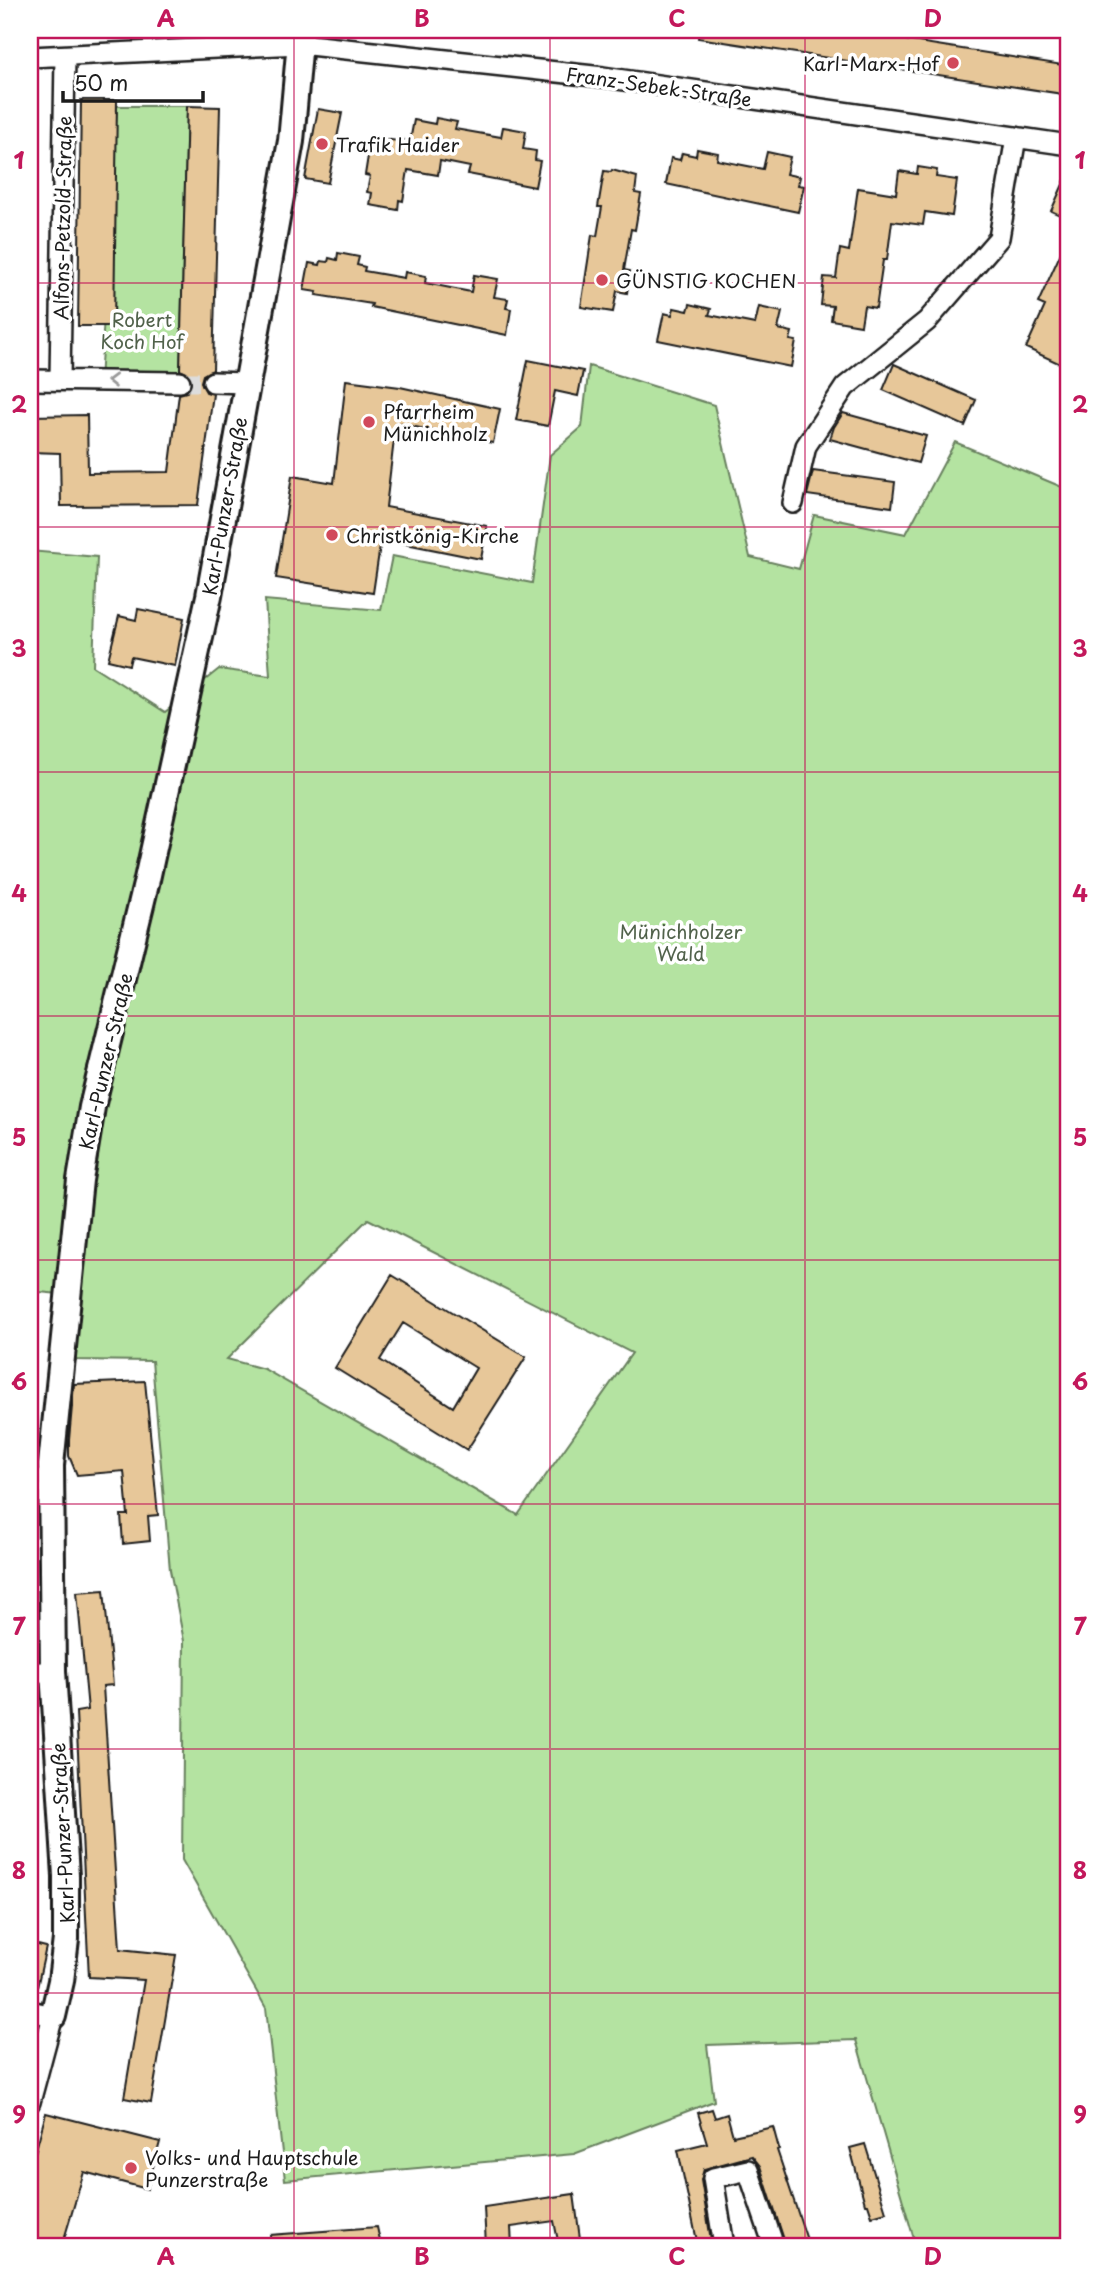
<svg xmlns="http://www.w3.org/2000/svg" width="1099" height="2276" font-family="'Playpen Sans',sans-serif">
<rect width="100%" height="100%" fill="#fff"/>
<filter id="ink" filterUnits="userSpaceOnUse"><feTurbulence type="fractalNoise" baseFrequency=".0143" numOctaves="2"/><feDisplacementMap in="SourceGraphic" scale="14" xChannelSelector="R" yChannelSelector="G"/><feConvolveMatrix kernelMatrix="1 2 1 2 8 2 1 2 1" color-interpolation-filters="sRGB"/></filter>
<g filter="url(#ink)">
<!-- green -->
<path fill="#b4e3a1" stroke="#68805e" stroke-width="2" fill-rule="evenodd" d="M 117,106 L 187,106 L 180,371 L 100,381 Z
M 589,366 L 714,405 L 750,557 L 799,569 L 814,515 L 906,534 L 955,442 L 1069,490 L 1069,2246 L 916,2246 L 856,2040 L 707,2045 L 714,2101 L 574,2154 L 285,2180 L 266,2008 L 182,1860 L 184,1641 L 170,1570 L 152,1361 L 73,1360 L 80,1296 L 39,1292 L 30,1287 L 30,551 L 97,557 L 93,666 L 165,712 L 219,669 L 270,676 L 265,600 L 381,610 L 392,556 L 532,583 L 550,455 L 582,427 ZM 368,1219 L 632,1353 L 518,1515 L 264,1369 L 227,1359 Z"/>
<!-- building -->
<path fill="#e7c799" stroke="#1c1c1c" stroke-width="2" fill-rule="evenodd" d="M 699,30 L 843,30 L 1069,66 L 1069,95 L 698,38 Z
M 81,100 L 117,100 L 114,326 L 78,326 Z
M 187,106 L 220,107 L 213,370 L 203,375 L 201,382 L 206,392 L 213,394 L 198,505 L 61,506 L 60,453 L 30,452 L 30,416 L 87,415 L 88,473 L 169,472 L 179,394 L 187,392 L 192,383 L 190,375 L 180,370 Z
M 318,109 L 342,113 L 328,183 L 305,179 Z
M 436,118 L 457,122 L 455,129 L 501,137 L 503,127 L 526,131 L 523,149 L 536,151 L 535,160 L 540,161 L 535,187 L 468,174 L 470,167 L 440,161 L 438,175 L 408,170 L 403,201 L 399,200 L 398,210 L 370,205 L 372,193 L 367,192 L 370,176 L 365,175 L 371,137 L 404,142 L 405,140 L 410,141 L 414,120 L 435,124 Z
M 697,149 L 718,153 L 717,160 L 763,169 L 767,152 L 790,157 L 786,174 L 800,177 L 798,185 L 804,186 L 798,212 L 666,184 L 671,158 L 680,160 L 682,153 L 696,156 Z
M 918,167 L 937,170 L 936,177 L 957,180 L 952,216 L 925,212 L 923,225 L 892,221 L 887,260 L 883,260 L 876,308 L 864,306 L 861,325 L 831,320 L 833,306 L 821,305 L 824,277 L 836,278 L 840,249 L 849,251 L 858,188 L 896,194 L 899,171 L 917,174 Z
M 612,170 L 637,177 L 635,193 L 641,194 L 635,230 L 631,229 L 624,270 L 630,271 L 627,293 L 617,291 L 613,312 L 581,307 L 592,235 L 597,236 L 602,207 L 598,207 L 604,171 L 611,172 Z
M 1069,171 L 1069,219 L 1051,211 Z
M 1069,235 L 1069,368 L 1026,348 L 1045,306 L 1038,303 Z
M 338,253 L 359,257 L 357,265 L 365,267 L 364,271 L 404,278 L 405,272 L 426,276 L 425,283 L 471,292 L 474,275 L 498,279 L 494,297 L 508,299 L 506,308 L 511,309 L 507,335 L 371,307 L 372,304 L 316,295 L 317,292 L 304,290 L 309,263 L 320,265 L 321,261 L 328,262 L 329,258 L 337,260 Z
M 690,304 L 711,309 L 709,315 L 755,324 L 759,307 L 782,312 L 778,329 L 792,332 L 790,340 L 796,341 L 791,367 L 658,340 L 664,313 L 672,315 L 674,308 L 688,311 Z
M 528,360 L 583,371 L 578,396 L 555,391 L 548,426 L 516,420 Z
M 894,364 L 976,400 L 965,426 L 883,390 Z
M 346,380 L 400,387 L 500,409 L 493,443 L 396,423 L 386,507 L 487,526 L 481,559 L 381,539 L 373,593 L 276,578 L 292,476 L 334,483 Z
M 843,413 L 926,436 L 918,463 L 830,439 L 834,427 Z
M 813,471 L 895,482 L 892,507 L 807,495 Z
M 138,609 L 184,618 L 175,666 L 131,657 L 129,665 L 108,660 L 119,616 L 136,620 Z
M 392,1275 L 526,1357 L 467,1450 L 335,1368 ZM 403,1323 L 476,1368 L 453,1407 L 380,1360 Z
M 145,1381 L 158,1515 L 148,1516 L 150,1541 L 123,1544 L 121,1515 L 128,1515 L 124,1471 L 77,1475 L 69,1456 L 69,1440 L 74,1384 Z
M 104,1590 L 113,1685 L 103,1686 L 120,1949 L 176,1955 L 151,2103 L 124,2098 L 144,1980 L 89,1977 L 76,1712 L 88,1710 L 77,1592 Z
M 30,1943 L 46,1947 L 36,1992 L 30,1991 Z
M 712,2109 L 715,2118 L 727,2114 L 733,2136 L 773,2127 L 779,2149 L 777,2150 L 809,2246 L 786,2246 L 760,2166 L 752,2156 L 704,2169 L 701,2180 L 712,2246 L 698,2246 L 678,2150 L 707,2143 L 698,2113 Z
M 46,2113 L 160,2142 L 147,2189 L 84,2172 L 62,2246 L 30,2246 L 30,2171 Z
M 865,2144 L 886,2212 L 872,2216 L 868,2204 L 865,2204 L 850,2148 Z
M 574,2194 L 581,2246 L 559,2246 L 554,2221 L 511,2227 L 512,2246 L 486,2246 L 484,2207 Z
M 377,2227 L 381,2246 L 271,2246 L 270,2235 Z"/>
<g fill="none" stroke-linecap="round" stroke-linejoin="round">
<!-- minor-tunnel -->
<path stroke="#ddd" stroke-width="19" stroke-dasharray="19 10" stroke-linecap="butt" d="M 180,382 L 213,382"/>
<!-- minor casing -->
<g stroke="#1c1c1c" stroke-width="24">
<path id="minor" d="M 30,57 L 300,44 L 603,77 L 1069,145
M 30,380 L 180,382
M 60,380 L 65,56
M 213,382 L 246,383
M 793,503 L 806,446 L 845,387 L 927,321 L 999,238 L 1016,137
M 30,1673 L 53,1671
M 30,2011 L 53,2016 L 30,2102
M 724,2246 L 713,2178 L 748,2170 L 774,2246"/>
</g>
<!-- tertiary casing -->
<g stroke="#1c1c1c" stroke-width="30">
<path id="tertiary" d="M 53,2016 L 61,1981 L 66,1939 L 66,1876 L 53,1671 L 51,1465 L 80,1180 L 92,1107 L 146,884 L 209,596 L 291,141 L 301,30"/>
</g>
<!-- minor -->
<use href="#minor" stroke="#fff" stroke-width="19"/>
<!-- tertiary -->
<use href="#tertiary" stroke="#fff" stroke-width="24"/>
</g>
<!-- one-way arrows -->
<defs><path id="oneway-chevron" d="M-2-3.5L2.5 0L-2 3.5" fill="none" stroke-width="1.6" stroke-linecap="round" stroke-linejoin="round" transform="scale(1.75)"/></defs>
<use stroke="#999" href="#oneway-chevron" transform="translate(112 381) rotate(-179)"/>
</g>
<!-- grid -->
<path fill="none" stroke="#c2185b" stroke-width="2" stroke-opacity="0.55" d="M 294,30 L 294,2246M 550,30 L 550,2246M 805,30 L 805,2246M 30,283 L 1069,283M 30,527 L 1069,527M 30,772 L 1069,772M 30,1016 L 1069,1016M 30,1260 L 1069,1260M 30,1504 L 1069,1504M 30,1749 L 1069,1749M 30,1993 L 1069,1993"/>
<!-- markers -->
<g fill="#d1495b" stroke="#fff" stroke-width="2.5">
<circle cx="953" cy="63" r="7"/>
<circle cx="322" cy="144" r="7"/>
<circle cx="602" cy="280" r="7"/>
<circle cx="369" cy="422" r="7"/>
<circle cx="332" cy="535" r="7"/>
<circle cx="131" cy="2168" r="7"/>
</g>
<g text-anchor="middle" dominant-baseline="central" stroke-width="7" stroke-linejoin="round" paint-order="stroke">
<!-- poi labels -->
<g font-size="19" fill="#1c1c1c" stroke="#fff" text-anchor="start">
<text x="939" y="63" text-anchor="end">Karl-Marx-Hof</text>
<text x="336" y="144">Trafik Haider</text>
<text x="616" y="280">GÜNSTIG KOCHEN</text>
<text x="383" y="411">Pfarrheim<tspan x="383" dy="22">Münichholz</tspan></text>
<text x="346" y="535">Christkönig-Kirche</text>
<text x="145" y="2157">Volks- und Hauptschule<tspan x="145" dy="22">Punzerstraße</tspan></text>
</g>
<!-- street labels -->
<g font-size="19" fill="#1c1c1c" stroke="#fff">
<text transform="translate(659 86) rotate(8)">Franz-Sebek-Straße</text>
<text transform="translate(62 218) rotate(-89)">Alfons-Petzold-Straße</text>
<text transform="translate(224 506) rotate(-80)">Karl-Punzer-Straße</text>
<text transform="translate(105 1061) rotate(-77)">Karl-Punzer-Straße</text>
<text transform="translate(62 1833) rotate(-93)">Karl-Punzer-Straße</text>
</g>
<!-- park labels -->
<g font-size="19" fill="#51624b" stroke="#fff">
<text x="142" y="319">Robert<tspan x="142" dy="22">Koch Hof</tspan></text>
<text x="681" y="931">Münichholzer<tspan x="681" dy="22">Wald</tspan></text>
</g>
</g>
<!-- margin -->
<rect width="1099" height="2276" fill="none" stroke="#fff" stroke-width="77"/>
<!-- scale -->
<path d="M63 91v10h140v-10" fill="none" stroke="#1c1c1c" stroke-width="3.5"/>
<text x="74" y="91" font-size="21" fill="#1c1c1c" stroke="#ffffff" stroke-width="5" paint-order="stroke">50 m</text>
<rect x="38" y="38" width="1022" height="2200" fill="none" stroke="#c2185b" stroke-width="2.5"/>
<g font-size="23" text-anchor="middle" font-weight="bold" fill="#c2185b">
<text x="166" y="27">A</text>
<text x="422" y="27">B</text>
<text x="677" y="27">C</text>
<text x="933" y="27">D</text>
<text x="19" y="169">1</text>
<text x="1080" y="169">1</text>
<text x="19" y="413">2</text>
<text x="1080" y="413">2</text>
<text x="19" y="657">3</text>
<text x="1080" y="657">3</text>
<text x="19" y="902">4</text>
<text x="1080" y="902">4</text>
<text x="19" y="1146">5</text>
<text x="1080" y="1146">5</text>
<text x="19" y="1390">6</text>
<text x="1080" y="1390">6</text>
<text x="19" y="1635">7</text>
<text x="1080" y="1635">7</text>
<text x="19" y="1879">8</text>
<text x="1080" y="1879">8</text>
<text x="19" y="2123">9</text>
<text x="1080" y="2123">9</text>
<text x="166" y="2265">A</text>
<text x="422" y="2265">B</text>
<text x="677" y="2265">C</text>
<text x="933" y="2265">D</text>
</g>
</svg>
